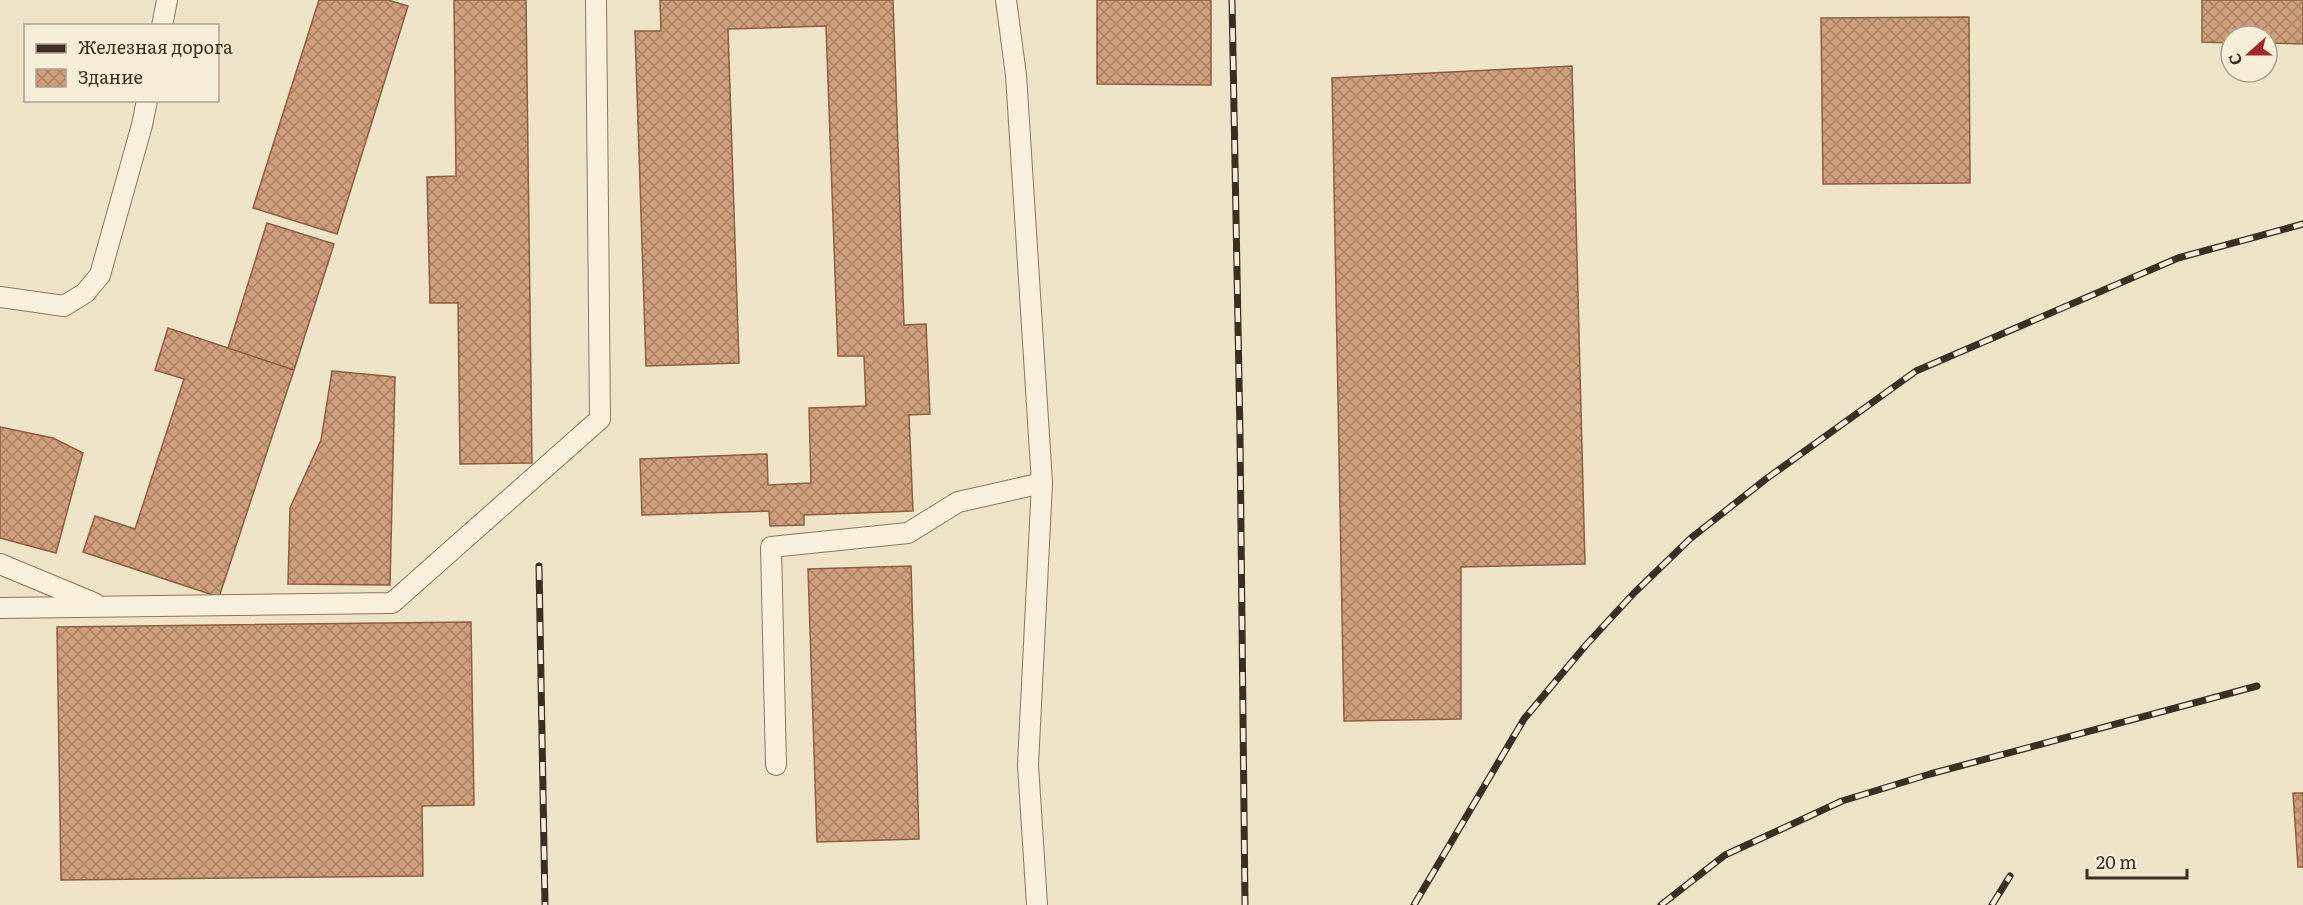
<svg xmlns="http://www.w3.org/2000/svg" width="2303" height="905" font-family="Literata,serif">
<defs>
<pattern id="building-cross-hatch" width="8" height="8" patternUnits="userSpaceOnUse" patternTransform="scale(1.5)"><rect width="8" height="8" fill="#cf9f7d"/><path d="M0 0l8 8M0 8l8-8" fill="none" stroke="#a98266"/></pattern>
</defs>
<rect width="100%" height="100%" fill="#f0e4c8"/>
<!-- building -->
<path fill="url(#building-cross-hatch)" stroke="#8d5f41" stroke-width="1.5" d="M 319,0 L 388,0 L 408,6 L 337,234 L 253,208 Z
M 454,0 L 526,0 L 532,463 L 460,464 L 458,303 L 430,303 L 427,177 L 456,176 Z
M 660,0 L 893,0 L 904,325 L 926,324 L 930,414 L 909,415 L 913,511 L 804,515 L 804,525 L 770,526 L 769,511 L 642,515 L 640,459 L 767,454 L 768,485 L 811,483 L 809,408 L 866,406 L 864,356 L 838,356 L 826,26 L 728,29 L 739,363 L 646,366 L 635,31 L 661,31 Z
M 1097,0 L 1211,0 L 1211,85 L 1097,84 Z
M 2202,0 L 2303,0 L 2303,44 L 2267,43 L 2267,36 L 2231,36 L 2231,43 L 2202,42 Z
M 1969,17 L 1970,183 L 1823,184 L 1821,18 Z
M 1572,66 L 1585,564 L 1461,567 L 1461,719 L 1344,721 L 1332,78 Z
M 267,223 L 334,244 L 294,370 L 228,348 Z
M 168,328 L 294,370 L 219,597 L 83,552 L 95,516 L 135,529 L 184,379 L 155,370 Z
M 332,371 L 395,377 L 390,585 L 288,584 L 290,508 L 321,440 Z
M 0,427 L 53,438 L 83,453 L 56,553 L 0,538 Z
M 911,566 L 919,839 L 817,842 L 808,569 Z
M 471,622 L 474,805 L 422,806 L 423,876 L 61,880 L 57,627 Z
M 2293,793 L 2303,793 L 2303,867 L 2298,867 Z"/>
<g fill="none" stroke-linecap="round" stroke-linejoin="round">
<!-- service casing -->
<g stroke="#8d765c" stroke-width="22">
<path id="service" d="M 1006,0 L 1016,75 L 1042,483 L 1028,765 L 1037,905
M 162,26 L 167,0
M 0,297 L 64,306 L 85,293 L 100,275 L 142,125 L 147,100
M 0,564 L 94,603
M 0,608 L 392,603 L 600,419 L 596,0
M 776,765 L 771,547 L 908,533 L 958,502 L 1042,483"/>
</g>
<!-- service -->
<use href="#service" stroke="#faf1dc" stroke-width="20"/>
<!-- rail casing -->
<g stroke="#3d2e20" stroke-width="7">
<path id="rail" d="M 1232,0 L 1240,435 L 1245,905
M 539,566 L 545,905
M 1414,905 L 1524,719 L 1586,645 L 1634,593 L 1691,538 L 1766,479 L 1916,371 L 2178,258 L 2303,224
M 1661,905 L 1725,855 L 1842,801 L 1930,774 L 2257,686
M 1992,905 L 2010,876"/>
</g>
<!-- rail -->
<use href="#rail" stroke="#f7eed8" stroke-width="4.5" stroke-dasharray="14" stroke-linecap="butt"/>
</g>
<!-- legend -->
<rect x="24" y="24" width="195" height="78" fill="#f7eed8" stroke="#ada18e" stroke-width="1.5"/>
<rect x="36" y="44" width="30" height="9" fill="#3d2e20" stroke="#ada18e" stroke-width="1.5"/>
<text x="78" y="54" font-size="18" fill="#3d2e20">Железная дорога</text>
<rect x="36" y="69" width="30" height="18" fill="url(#building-cross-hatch)" stroke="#ada18e" stroke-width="1.5"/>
<text x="78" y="84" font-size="18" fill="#3d2e20">Здание</text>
<!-- north arrow -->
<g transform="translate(2249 54) rotate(249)"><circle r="28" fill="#f7eed8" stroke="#ada18e" stroke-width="1.5"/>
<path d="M0-4.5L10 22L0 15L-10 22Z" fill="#9e2a2b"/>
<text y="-9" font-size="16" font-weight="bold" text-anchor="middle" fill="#3d2e20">С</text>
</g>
<!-- scale -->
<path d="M2087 869v9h100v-9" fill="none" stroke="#3d2e20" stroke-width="3"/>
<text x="2096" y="869" font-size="18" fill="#3d2e20" stroke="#f7eed8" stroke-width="4.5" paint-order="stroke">20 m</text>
</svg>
